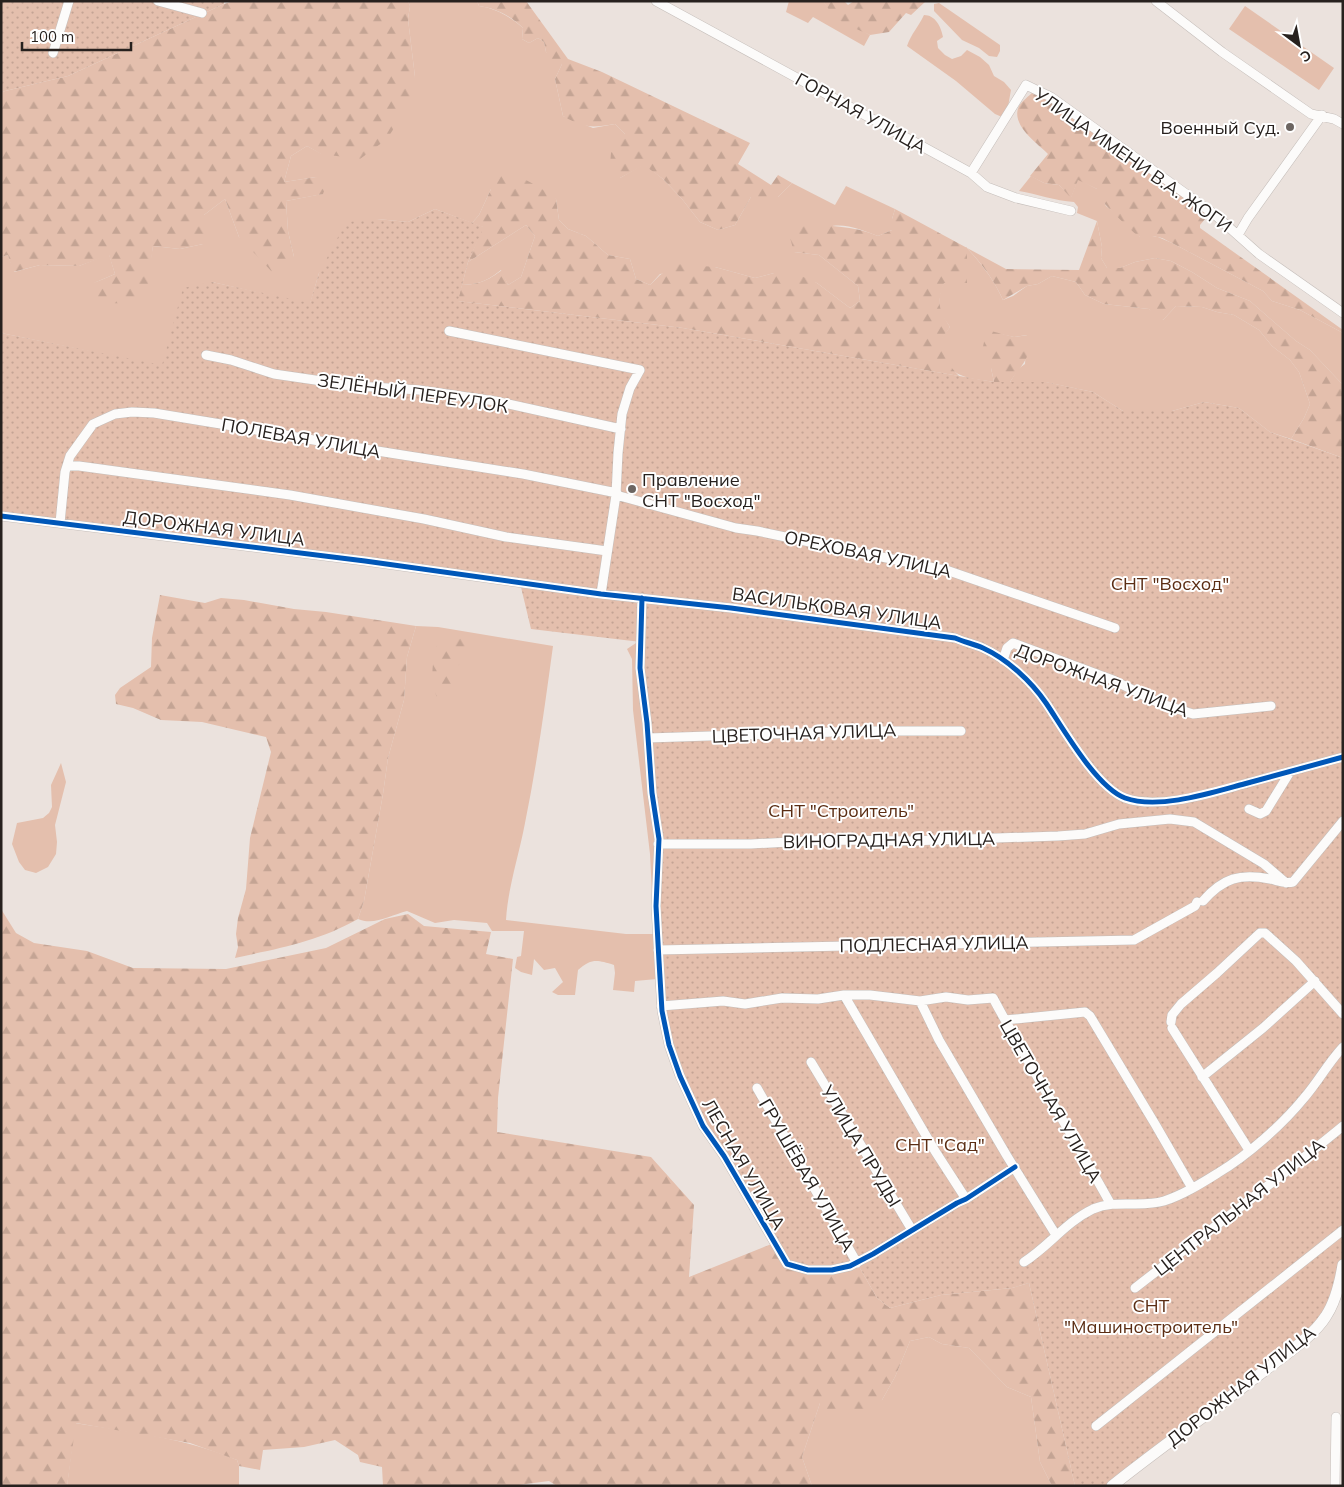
<svg xmlns="http://www.w3.org/2000/svg" width="1344" height="1487" font-family="Mulish,sans-serif">
<defs>
<pattern id="forest-firs" width="22" height="20" patternUnits="userSpaceOnUse" patternTransform="scale(1.25)"><rect width="22" height="20" fill="#e4bfad"/><path d="M5 1l3.5 6h-7zM16 11l3.5 6h-7z" fill="#c4a494"/></pattern>
<pattern id="garden-dots" width="8" height="8" patternUnits="userSpaceOnUse" patternTransform="scale(1.25)"><rect width="8" height="8" fill="#e4bfad"/><path d="M2 2h.1M6 6h.1" fill="none" stroke="#c4a494" stroke-width="1.8" stroke-linecap="round"/></pattern>
</defs>
<rect width="100%" height="100%" fill="#ebe2dd"/>
<!-- grass -->
<path fill="#e4bfad" d="M 408,1 L 477,1 L 479,6 C 495,8 511,17 523,28 L 522,39 L 529,43 L 538,38 L 544,42 L 546,52 L 562,64 L 555,79 L 563,116 L 593,128 L 615,124 L 625,134 L 620,178 L 644,164 L 663,179 L 682,199 L 700,222 L 718,230 L 735,225 L 751,197 L 778,197 L 792,183 L 835,205 L 846,186 L 895,209 L 892,219 L 892,230 L 878,236 C 865,231 843,222 829,227 C 820,231 803,246 794,252 L 819,255 L 858,286 L 860,301 L 850,308 L 817,283 L 774,273 L 755,278 L 715,267 L 660,274 L 650,285 L 636,279 L 630,259 L 608,255 L 586,236 L 568,229 L 559,220 L 556,199 L 491,189 L 479,215 L 472,223 L 435,209 L 408,222 L 377,219 L 319,273 L 310,304 L 212,282 L 162,366 L 1,333 L 1,257 L 8,255 L 14,272 L 40,265 L 79,266 L 109,254 L 115,274 L 94,283 L 150,264 L 153,246 L 180,249 L 203,244 L 204,215 L 225,199 L 239,237 L 294,257 L 288,231 L 286,201 L 322,194 L 316,177 L 284,182 L 291,156 L 307,146 L 322,154 L 415,77 L 408,19 L 410,6 Z
M 789,1 L 823,1 L 827,6 L 861,30 L 870,35 L 864,46 L 813,17 L 808,23 L 786,12 Z
M 939,3 L 1000,45 L 1000,51 L 997,57 L 989,56 L 979,48 L 962,40 L 934,11 L 934,4 Z
M 1245,6 L 1334,68 L 1319,90 L 1229,29 Z
M 924,15 C 935,15 941,26 943,37 L 937,41 L 938,48 L 945,55 L 952,59 L 961,56 L 967,50 L 980,57 L 989,65 L 994,76 L 1004,82 L 1011,90 L 1007,112 L 1002,117 L 995,114 L 956,81 L 907,46 C 911,34 919,26 924,15 Z
M 1031,176 L 1044,183 L 1059,185 L 1071,197 L 1078,179 L 1097,189 L 1106,206 L 1115,213 L 1131,229 L 1140,237 L 1158,237 L 1172,243 L 1263,291 L 1272,301 L 1300,310 L 1343,333 L 1343,385 L 1310,350 L 1296,341 L 1250,301 L 1217,288 L 1192,272 L 1171,261 L 1155,258 L 1135,262 L 1120,268 L 1107,268 L 1101,258 L 1102,247 L 1097,221 L 1077,213 L 1078,207 L 1074,202 C 1055,201 1037,194 1019,191 Z
M 526,225 L 535,236 L 521,277 L 508,285 L 501,270 C 487,281 480,284 462,285 L 468,262 Z
M 966,247 C 981,263 994,280 1003,300 L 1013,296 L 1027,286 L 1038,284 L 1052,276 L 1076,282 L 1085,295 L 1104,304 L 1149,309 L 1163,320 L 1176,306 L 1202,307 L 1217,312 L 1234,315 L 1259,330 L 1272,346 L 1290,360 L 1299,372 L 1310,404 L 1304,418 L 1291,439 L 1270,432 L 1239,408 L 1204,402 L 1172,411 L 1123,411 L 1093,392 L 1045,382 L 1010,382 L 1018,369 L 1025,364 L 1027,335 L 1014,337 L 991,332 L 991,368 L 994,382 C 962,377 946,378 940,340 L 950,327 C 947,322 943,318 941,313 C 933,289 954,266 966,247 Z
M 416,626 L 438,627 L 553,646 C 545,705 537,764 525,823 C 519,855 508,887 506,920 L 626,934 L 654,934 L 650,854 L 633,710 L 632,659 L 627,649 L 636,643 L 639,644 L 657,839 L 657,979 L 635,981 L 634,992 L 613,990 L 615,973 L 614,965 C 597,960 592,958 578,970 L 575,995 L 558,995 L 552,992 L 563,982 L 555,968 L 544,970 L 534,959 L 532,975 L 521,972 L 515,968 L 517,957 L 521,956 L 524,931 L 492,931 L 487,923 L 454,920 L 435,923 L 407,911 C 391,915 374,926 358,919 L 364,901 L 383,794 L 388,758 L 404,700 L 407,657 Z
M 61,763 L 66,782 L 55,825 L 57,842 L 56,854 L 48,867 L 36,873 L 25,870 L 19,862 L 12,844 L 17,823 L 43,818 L 49,813 L 52,807 L 51,785 Z
M 929,1337 L 942,1344 L 969,1348 L 1007,1387 L 1031,1397 L 1040,1462 L 1052,1486 L 812,1486 L 802,1457 L 820,1403 L 882,1400 L 895,1377 L 910,1341 Z
M 75,1423 C 130,1432 186,1438 237,1460 L 239,1466 L 239,1486 L 67,1486 Z"/>
<!-- forest -->
<path fill="url(#forest-firs)" d="M 234,1 L 408,1 L 410,6 L 408,19 L 415,77 L 409,105 L 387,139 L 360,159 L 321,154 L 307,146 L 291,156 L 284,182 L 316,177 L 327,182 L 323,194 L 286,201 L 288,231 L 294,257 L 285,267 L 274,274 L 239,237 L 225,199 L 204,215 L 211,233 L 203,244 L 180,249 L 153,246 L 148,287 C 122,307 122,306 91,298 L 94,283 L 115,274 L 109,255 L 79,266 L 40,265 L 13,272 L 8,255 L 1,257 L 1,92 L 68,76 L 224,4 Z
M 477,1 L 526,1 L 568,59 L 602,72 L 750,143 L 738,164 L 771,185 L 778,175 L 792,183 L 778,197 L 751,197 L 735,225 L 718,230 L 700,222 L 682,199 L 663,179 L 644,165 L 620,178 L 610,165 L 611,153 L 625,134 L 615,124 C 591,128 584,128 563,116 L 555,79 L 562,64 L 552,63 L 546,52 L 544,42 L 538,38 L 529,43 L 522,39 L 523,28 C 511,16 495,8 479,6 Z
M 823,1 L 844,1 L 848,5 L 854,1 L 925,2 L 911,15 L 906,13 L 889,32 L 870,35 L 845,24 L 834,17 Z
M 1033,92 L 1044,96 L 1210,213 L 1200,225 L 1200,228 L 1343,330 L 1343,333 L 1300,310 L 1272,301 L 1263,291 L 1172,243 C 1167,241 1162,237 1157,237 C 1152,236 1145,239 1140,237 C 1135,235 1101,201 1097,195 L 1097,189 L 1078,180 L 1071,198 L 1059,185 L 1044,183 L 1030,176 L 1048,154 C 1037,143 1010,125 1019,106 C 1022,101 1029,96 1033,92 Z
M 504,171 C 523,178 540,186 556,199 L 559,220 L 568,229 L 586,236 L 608,255 L 630,259 L 636,279 L 650,285 L 660,275 L 677,264 L 715,267 L 755,278 L 774,273 L 793,272 L 817,283 L 850,308 L 860,301 L 858,286 L 819,255 L 794,252 L 789,234 L 800,224 C 827,226 853,225 878,236 L 892,230 L 892,219 L 895,209 L 1006,269 L 1079,270 L 1097,221 L 1102,247 L 1101,258 L 1107,268 L 1120,268 L 1135,262 L 1155,258 L 1171,261 L 1192,272 L 1217,288 L 1250,301 L 1296,341 L 1310,350 L 1343,385 L 1343,458 L 1291,439 L 1304,418 L 1310,404 L 1299,372 L 1290,360 L 1272,346 L 1259,330 L 1234,315 L 1217,312 L 1202,307 L 1176,306 L 1163,320 L 1157,319 L 1149,309 L 1104,304 L 1085,295 L 1076,282 L 1052,276 L 1038,284 L 1027,286 L 1003,300 C 994,280 982,264 967,248 L 967,283 L 944,283 C 937,304 938,308 950,327 L 941,340 C 943,358 948,364 959,376 L 683,328 L 457,301 L 462,285 C 480,284 487,281 502,270 L 508,285 L 521,277 L 535,236 L 526,225 L 468,262 L 483,227 L 472,223 L 479,215 L 491,189 Z
M 991,331 L 1014,337 L 1028,335 C 1033,359 1021,364 1010,382 L 994,382 L 991,368 L 980,361 L 984,342 Z
M 160,595 L 205,603 L 221,598 L 244,600 L 294,609 L 326,612 L 416,626 L 407,657 L 404,700 L 388,758 L 383,794 L 364,901 L 358,919 C 317,942 280,948 235,958 L 238,947 L 236,934 L 238,918 L 246,889 L 250,838 L 271,752 L 266,737 L 202,722 L 161,720 L 133,708 L 116,704 L 115,695 L 120,688 L 151,667 L 152,638 Z
M 440,634 L 467,638 C 467,645 467,655 462,661 C 460,664 456,667 454,670 C 448,683 457,692 437,698 C 428,674 434,657 440,634 Z
M 1,909 L 16,933 L 34,943 L 87,951 L 133,968 L 226,969 L 326,948 L 385,919 L 408,914 L 424,926 L 491,932 L 486,954 L 513,959 L 498,1098 L 497,1132 L 651,1157 L 694,1205 L 689,1277 L 774,1243 L 857,1263 L 877,1298 L 890,1308 L 941,1295 L 1012,1288 L 1029,1283 L 1075,1486 L 1052,1486 L 1040,1462 L 1031,1397 L 1007,1387 L 969,1348 L 942,1344 L 929,1337 L 910,1341 L 895,1377 L 882,1400 L 858,1413 L 828,1411 L 820,1403 L 802,1457 L 812,1486 L 557,1486 L 549,1481 L 511,1486 L 383,1486 L 382,1467 L 360,1462 L 358,1455 L 335,1440 L 304,1447 L 263,1450 L 260,1470 L 239,1466 L 237,1460 L 190,1443 L 76,1423 L 67,1486 L 1,1486 Z"/>
<!-- garden -->
<path fill="url(#garden-dots)" d="M 1,1 L 224,1 L 224,4 L 68,76 L 1,92 Z
M 435,209 L 484,227 L 468,262 L 458,301 L 683,328 L 994,382 L 1046,382 L 1093,392 L 1123,411 L 1172,411 L 1204,402 L 1239,408 L 1270,432 L 1343,458 L 1343,1265 L 1326,1317 L 1112,1486 L 1075,1486 L 1029,1283 L 1012,1288 L 941,1295 L 890,1308 L 877,1298 L 857,1263 L 832,1270 L 787,1264 L 741,1188 L 680,1076 L 662,1011 L 659,839 L 641,642 L 531,629 L 520,583 L 1,516 L 1,333 L 162,365 L 183,288 L 212,282 L 310,303 L 319,273 L 346,222 L 377,219 L 408,222 Z"/>
<g fill="none" stroke-linecap="round" stroke-linejoin="round">
<!-- minor casing -->
<g stroke="#c5beba" stroke-width="10">
<path id="minor" d="M 158,1 L 202,13
M 656,1 L 971,173 L 987,187 L 1016,198 L 1071,211
M 1156,1 L 1222,52 L 1311,114 L 1334,119 L 1343,124
M 53,53 L 69,1
M 971,173 L 1026,85 L 1051,97 L 1214,214 L 1259,254 L 1343,313
M 1238,235 L 1248,218 L 1322,115
M 449,331 L 640,370 L 630,388 L 622,414 L 618,453 L 616,495 L 601,594
M 206,355 L 231,360 L 274,374 L 322,381 L 342,385 L 419,390 L 495,401 L 621,429
M 67,466 L 79,466 L 290,495 L 424,519 L 506,537 L 607,551
M 616,495 L 736,528 L 757,531 L 949,571 L 1115,628
M 1,516 L 365,561 L 601,594 L 731,608 L 955,638 C 964,642 974,644 983,648 C 1007,659 1031,681 1046,703 C 1063,728 1096,787 1125,798 C 1158,810 1211,793 1244,784 C 1277,775 1310,766 1343,757
M 60,523 L 65,472 L 70,456 L 93,424 L 115,414 L 132,412 L 154,413 L 245,428 L 371,450 L 523,474 L 617,493
M 642,598 L 640,668 L 647,723 L 652,793 L 659,839 L 656,906 L 659,961 L 662,1011 L 669,1045 L 680,1076 L 703,1126 L 724,1156 L 787,1264 L 808,1270 L 832,1270 L 850,1266 L 873,1254 L 957,1203 L 966,1199 L 1015,1167
M 1003,660 L 1007,648 L 1013,643 L 1113,680 L 1159,703 L 1193,714 L 1271,706
M 648,738 L 866,731 L 961,731
M 1249,809 L 1260,814 L 1266,811 L 1290,772
M 658,844 L 751,844 L 828,840 L 909,841 L 1058,836 L 1085,834 L 1119,824 L 1170,819 L 1194,822 L 1264,864 L 1286,883
M 1203,901 C 1223,878 1240,873 1270,879 C 1279,881 1284,884 1293,882 L 1343,821
M 658,950 L 1134,940 L 1195,906 L 1197,902
M 844,995 L 935,1151 L 966,1199
M 920,1001 L 939,1040 L 1007,1156 L 1056,1235
M 661,1006 L 723,1001 L 745,1004 L 782,998 L 818,999 L 844,995 L 870,995 L 920,1001 L 946,997 L 968,1000 L 993,998 C 1030,1067 1072,1134 1110,1203
M 1005,1020 L 1085,1012 L 1090,1016 L 1155,1124 L 1192,1188
M 1171,1022 L 1172,1015 L 1181,1004 L 1217,973 L 1260,933 L 1265,933 L 1296,961 L 1343,1014
M 1172,1028 L 1249,1150
M 811,1062 L 912,1230
M 1202,1077 L 1263,1028 L 1315,981
M 757,1088 L 857,1263
M 1024,1262 C 1049,1246 1066,1222 1093,1209 C 1116,1199 1141,1208 1164,1201 C 1183,1195 1202,1183 1218,1173 C 1248,1155 1282,1125 1304,1098 C 1318,1082 1328,1063 1343,1047
M 1135,1288 C 1204,1234 1275,1182 1343,1126
M 1096,1426 L 1343,1230
M 1335,1486 L 1336,1417"/>
</g>
<!-- tertiary casing -->
<g stroke="#c5beba" stroke-width="12">
<path id="tertiary" d="M 1112,1486 C 1162,1446 1214,1410 1264,1371 C 1283,1356 1313,1337 1326,1316 C 1336,1301 1340,1283 1343,1265"/>
</g>
<!-- minor -->
<use href="#minor" stroke="#fcfbfa" stroke-width="9"/>
<!-- tertiary -->
<use href="#tertiary" stroke="#fcfbfa" stroke-width="11"/>
<!-- cycleway casing -->
<g stroke="#fff" stroke-width="8">
<path id="cycleway" d="M 1,516 L 365,561 L 601,594 L 731,608 L 955,638 C 964,642 974,644 983,648 C 1007,659 1031,681 1046,703 C 1063,728 1096,787 1125,798 C 1158,810 1211,793 1244,784 C 1277,775 1310,766 1343,757
M 642,598 L 640,668 L 647,723 L 652,793 L 659,839 L 656,906 L 659,961 L 662,1011 L 669,1045 L 680,1076 L 703,1126 L 724,1156 L 787,1264 L 808,1270 L 832,1270 L 850,1266 L 873,1254 L 957,1203 L 966,1199 L 1015,1167"/>
</g>
<!-- cycleway -->
<use href="#cycleway" stroke="#0057b8" stroke-width="5"/>
</g>
<!-- markers -->
<g fill="#6c6561" stroke="#fff" stroke-width="2">
<circle cx="1290" cy="127" r="5"/>
<circle cx="632" cy="489" r="5"/>
</g>
<g text-anchor="middle" dominant-baseline="central" stroke-width="4" stroke-linejoin="round" paint-order="stroke">
<!-- street labels -->
<g font-size="18" fill="#27211e" stroke="#fff">
<text transform="translate(861 113) rotate(29)">ГОРНАЯ УЛИЦА</text>
<text transform="translate(1133 160) rotate(35)">УЛИЦА ИМЕНИ В.А. ЖОГИ</text>
<text transform="translate(413 393) rotate(8)">ЗЕЛЁНЫЙ ПЕРЕУЛОК</text>
<text transform="translate(301 438) rotate(10)">ПОЛЕВАЯ УЛИЦА</text>
<text transform="translate(214 528) rotate(7)">ДОРОЖНАЯ УЛИЦА</text>
<text transform="translate(868 554) rotate(12)">ОРЕХОВАЯ УЛИЦА</text>
<text transform="translate(837 608) rotate(8)">ВАСИЛЬКОВАЯ УЛИЦА</text>
<text transform="translate(1102 680) rotate(20)">ДОРОЖНАЯ УЛИЦА</text>
<text transform="translate(804 733) rotate(-2)">ЦВЕТОЧНАЯ УЛИЦА</text>
<text transform="translate(889 840) rotate(-1)">ВИНОГРАДНАЯ УЛИЦА</text>
<text transform="translate(934 944) rotate(-1)">ПОДЛЕСНАЯ УЛИЦА</text>
<text transform="translate(1051 1101) rotate(60)">ЦВЕТОЧНАЯ УЛИЦА</text>
<text transform="translate(861 1146) rotate(59)">УЛИЦА ПРУДЫ</text>
<text transform="translate(744 1164) rotate(60)">ЛЕСНАЯ УЛИЦА</text>
<text transform="translate(807 1175) rotate(60)">ГРУШЁВАЯ УЛИЦА</text>
<text transform="translate(1239 1207) rotate(-38)">ЦЕНТРАЛЬНАЯ УЛИЦА</text>
<text transform="translate(1241 1386) rotate(-38)">ДОРОЖНАЯ УЛИЦА</text>
</g>
<!-- poi labels -->
<g font-size="18" fill="#27211e" stroke="#fff" text-anchor="end">
<text x="1280" y="127">Военный Суд.</text>
<text x="642" y="479" text-anchor="start">Правление<tspan x="642" dy="21">СНТ "Восход"</tspan></text>
</g>
<!-- park labels -->
<g font-size="18" fill="#5b2d13" stroke="#fff">
<text x="1170" y="583">СНТ "Восход"</text>
<text x="841" y="810">СНТ "Строитель"</text>
<text x="940" y="1144">СНТ "Сад"</text>
<text x="1151" y="1305">СНТ<tspan x="1151" dy="21">"Машиностроитель"</tspan></text>
</g>
</g>
<!-- border -->
<rect width="1344" height="1487" fill="none" stroke="#27211e" stroke-width="5"/>
<!-- north arrow -->
<g transform="translate(1299 45) rotate(148)" stroke="#ffffff" stroke-width="4" paint-order="stroke">
<path d="M0-4L9 19L0 12L-9 19Z" fill="#27211e"/>
<text y="-8" font-size="14" font-weight="bold" text-anchor="middle" fill="#27211e">С</text>
</g>
<!-- scale -->
<path d="M22 42v8h109v-8" fill="none" stroke="#27211e" stroke-width="2.5"/>
<text x="30" y="42" font-size="15" fill="#27211e" stroke="#ffffff" stroke-width="4" paint-order="stroke">100 m</text>
</svg>
